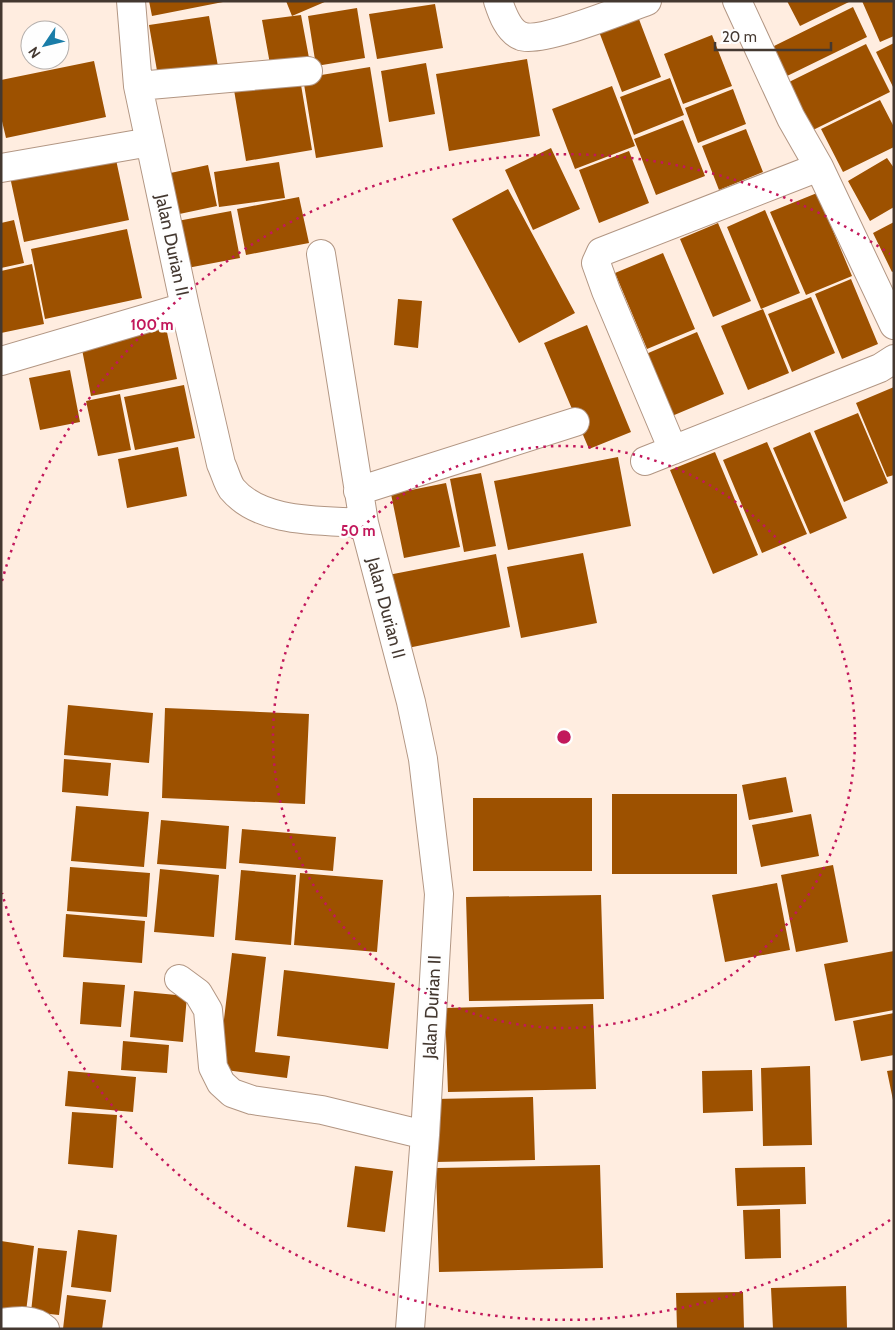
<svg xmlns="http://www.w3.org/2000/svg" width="895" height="1330" font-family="Cabin,sans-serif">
<rect width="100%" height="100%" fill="#ffede0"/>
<!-- building -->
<path fill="#9d5100" d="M 149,1 L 223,1 L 223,2 L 152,16 Z
M 286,1 L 327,1 L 292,16 Z
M 787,1 L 851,1 L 800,26 Z
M 862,1 L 894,1 L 894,36 L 880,42 Z
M 435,4 L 443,48 L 377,59 L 369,14 Z
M 853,7 L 867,37 L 785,77 L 770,48 Z
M 357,8 L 365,58 L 316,66 L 308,16 Z
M 637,14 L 661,77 L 622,92 L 598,29 Z
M 301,15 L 309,58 L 270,64 L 262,20 Z
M 209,16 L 219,72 L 159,82 L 149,25 Z
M 712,35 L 732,86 L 683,104 L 664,54 Z
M 894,43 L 894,89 L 876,52 Z
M 866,44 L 890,92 L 809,132 L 785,84 Z
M 527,59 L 540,136 L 449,151 L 436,74 Z
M 94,61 L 106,117 L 6,138 L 1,117 L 1,80 Z
M 426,63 L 435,114 L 389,122 L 381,71 Z
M 370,67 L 383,147 L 316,158 L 303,78 Z
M 670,78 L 684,115 L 634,135 L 620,97 Z
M 300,79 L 312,150 L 246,161 L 234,90 Z
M 612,86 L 635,146 L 575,169 L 552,109 Z
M 733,89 L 746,124 L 698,143 L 685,108 Z
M 880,100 L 894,127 L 894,147 L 843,172 L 821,129 Z
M 683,120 L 705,176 L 656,195 L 634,139 Z
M 746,129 L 763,172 L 719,190 L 702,146 Z
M 551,148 L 580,209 L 533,230 L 505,170 Z
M 629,151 L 649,203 L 599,223 L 579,170 Z
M 115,155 L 129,220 L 24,242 L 10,177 Z
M 887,158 L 894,168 L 894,207 L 870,221 L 848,181 Z
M 279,162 L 285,198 L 219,207 L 214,172 Z
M 208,165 L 217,206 L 170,216 L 161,175 Z
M 508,189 L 575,313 L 519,343 L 452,219 Z
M 817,193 L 852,276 L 806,295 L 770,212 Z
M 299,197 L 309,243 L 246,255 L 237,209 Z
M 765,210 L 800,293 L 761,309 L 727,227 Z
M 231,211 L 240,258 L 182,269 L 172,222 Z
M 14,220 L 24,263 L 1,268 L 1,223 Z
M 894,222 L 894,271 L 892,272 L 873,233 Z
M 718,223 L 751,301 L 713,317 L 680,239 Z
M 127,229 L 142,298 L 45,319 L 31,249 Z
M 663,253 L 695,329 L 647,349 L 615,273 Z
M 32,264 L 44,324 L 1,333 L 1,271 Z
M 851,279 L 878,344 L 842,359 L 815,294 Z
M 811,297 L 835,353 L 792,372 L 768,314 Z
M 398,299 L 422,301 L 418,348 L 394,345 Z
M 763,309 L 789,373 L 748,390 L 721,326 Z
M 165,323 L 177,379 L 91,396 L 80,339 Z
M 587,325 L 631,432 L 589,449 L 544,343 Z
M 697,332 L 724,394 L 672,416 L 646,354 Z
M 70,370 L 80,422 L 40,430 L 29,378 Z
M 184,385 L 195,438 L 135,450 L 124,397 Z
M 894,387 L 894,475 L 887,477 L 856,403 Z
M 120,394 L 131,450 L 98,456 L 86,401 Z
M 858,413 L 888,483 L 844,502 L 814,431 Z
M 810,432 L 847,518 L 810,534 L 773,448 Z
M 767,442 L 807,534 L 762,553 L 723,460 Z
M 178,447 L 187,496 L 127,508 L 118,459 Z
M 715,452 L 758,555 L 713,574 L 670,470 Z
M 618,457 L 631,526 L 508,550 L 494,481 Z
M 481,473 L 496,546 L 464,552 L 450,479 Z
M 446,483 L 460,547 L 404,558 L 391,494 Z
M 583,553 L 597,623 L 521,638 L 507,567 Z
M 496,554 L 510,627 L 398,650 L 383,576 Z
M 68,705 L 153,713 L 149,763 L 64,755 Z
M 165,708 L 309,714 L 305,804 L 162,798 Z
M 64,759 L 111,763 L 108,796 L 62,792 Z
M 786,777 L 793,812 L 749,820 L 742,785 Z
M 612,794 L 737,794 L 737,874 L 612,874 Z
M 473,798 L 592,798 L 592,871 L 473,871 Z
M 76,806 L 149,812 L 144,867 L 71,861 Z
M 811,814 L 819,856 L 761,867 L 752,825 Z
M 161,820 L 229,826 L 226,869 L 157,864 Z
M 242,829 L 336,837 L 333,871 L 239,863 Z
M 833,865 L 848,942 L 796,952 L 781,875 Z
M 70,867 L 150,873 L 147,917 L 67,911 Z
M 160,869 L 219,875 L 214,937 L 154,932 Z
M 241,870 L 296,875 L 291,945 L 235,940 Z
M 300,873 L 383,880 L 377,952 L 294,945 Z
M 777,883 L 790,950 L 725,962 L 712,895 Z
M 601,895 L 604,999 L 469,1001 L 466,897 Z
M 66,914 L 145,921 L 142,963 L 63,957 Z
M 894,951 L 894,1010 L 835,1021 L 824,964 Z
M 232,953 L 266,957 L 255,1052 L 290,1056 L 287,1078 L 218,1069 Z
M 284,970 L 395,983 L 388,1049 L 277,1036 Z
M 83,982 L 125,985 L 121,1027 L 80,1024 Z
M 134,991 L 187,996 L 183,1042 L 130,1037 Z
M 593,1004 L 596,1089 L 448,1092 L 445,1008 Z
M 894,1013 L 894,1055 L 861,1061 L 853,1021 Z
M 123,1041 L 169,1045 L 167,1073 L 121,1070 Z
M 810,1066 L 812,1145 L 763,1146 L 761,1068 Z
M 752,1070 L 753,1111 L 703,1113 L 702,1071 Z
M 894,1070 L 894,1100 L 893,1100 L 887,1071 Z
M 68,1071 L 136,1077 L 133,1112 L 65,1106 Z
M 533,1097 L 535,1160 L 435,1162 L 434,1099 Z
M 72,1112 L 117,1115 L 113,1168 L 68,1164 Z
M 600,1165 L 603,1268 L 439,1272 L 436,1168 Z
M 355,1166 L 393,1171 L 385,1232 L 347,1227 Z
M 805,1167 L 806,1204 L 737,1206 L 735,1168 Z
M 780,1209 L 781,1258 L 745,1259 L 743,1210 Z
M 78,1230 L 117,1235 L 111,1292 L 71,1287 Z
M 1,1241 L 34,1246 L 26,1312 L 1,1309 Z
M 38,1248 L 67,1251 L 59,1315 L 31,1312 Z
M 846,1286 L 847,1329 L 773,1329 L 771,1288 Z
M 743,1292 L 744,1329 L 677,1329 L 676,1293 Z
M 67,1295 L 106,1300 L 102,1329 L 63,1329 Z"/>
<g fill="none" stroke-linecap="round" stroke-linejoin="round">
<!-- street casing -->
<g stroke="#b29683" stroke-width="30">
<path id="street" d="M 131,1 L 138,86 L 185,307 L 221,464 C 225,472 227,482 232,489 C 261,524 322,520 364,523 L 411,702 L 423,759 L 439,894 L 425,1135 L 410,1329
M 498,1 C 502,13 508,31 521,36 C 540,44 624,9 647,1
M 737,1 L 791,118 L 819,167 L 894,325
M 138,86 L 308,71
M 1,168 L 150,142
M 321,254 L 364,523
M 1,361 L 185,307
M 673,450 L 606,291 L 596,263 L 601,252 L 819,167
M 645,461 L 880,368 L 894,359
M 358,491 L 575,422
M 179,979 L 198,993 L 208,1010 L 213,1067 L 221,1083 L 232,1093 L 252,1100 L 322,1110 L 425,1135
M 1,1323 C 16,1321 33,1318 45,1329"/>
</g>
<!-- street -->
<use href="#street" stroke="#fff" stroke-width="28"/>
</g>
<!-- distance rings -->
<g fill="none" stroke="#c2185b" stroke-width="2.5" stroke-dasharray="2.5 5">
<circle cx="564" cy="737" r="291"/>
<path d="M890 1220A583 583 0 0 1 2 893M2 581A583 583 0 0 1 890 254"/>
</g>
<g text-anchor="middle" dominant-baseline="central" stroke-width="5" stroke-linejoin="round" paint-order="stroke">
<!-- street labels -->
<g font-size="18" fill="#443830" stroke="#fefefe">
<text transform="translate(172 245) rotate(78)">Jalan Durian II</text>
<text transform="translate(386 608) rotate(75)">Jalan Durian II</text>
<text transform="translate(432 1007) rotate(-87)">Jalan Durian II</text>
</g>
</g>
<circle cx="564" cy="737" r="8" fill="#c2185b" stroke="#fefefe" stroke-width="2.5"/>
<g font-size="15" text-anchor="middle" font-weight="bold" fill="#c2185b" stroke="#fefefe" stroke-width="5" stroke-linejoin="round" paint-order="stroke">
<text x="152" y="330">100 m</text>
<text x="358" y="536">50 m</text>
</g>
<!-- border -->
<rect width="895" height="1330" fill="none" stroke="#443830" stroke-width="5"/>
<!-- north arrow -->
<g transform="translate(45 45) rotate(235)"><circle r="24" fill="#fefefe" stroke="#b4afac"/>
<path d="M0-4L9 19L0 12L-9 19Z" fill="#1a7da8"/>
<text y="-8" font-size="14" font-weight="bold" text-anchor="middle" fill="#443830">N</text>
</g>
<!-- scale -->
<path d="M715 42v8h116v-8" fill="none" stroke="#443830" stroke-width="2.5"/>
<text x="722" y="42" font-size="15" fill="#443830" stroke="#fefefe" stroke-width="4" paint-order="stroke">20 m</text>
</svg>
